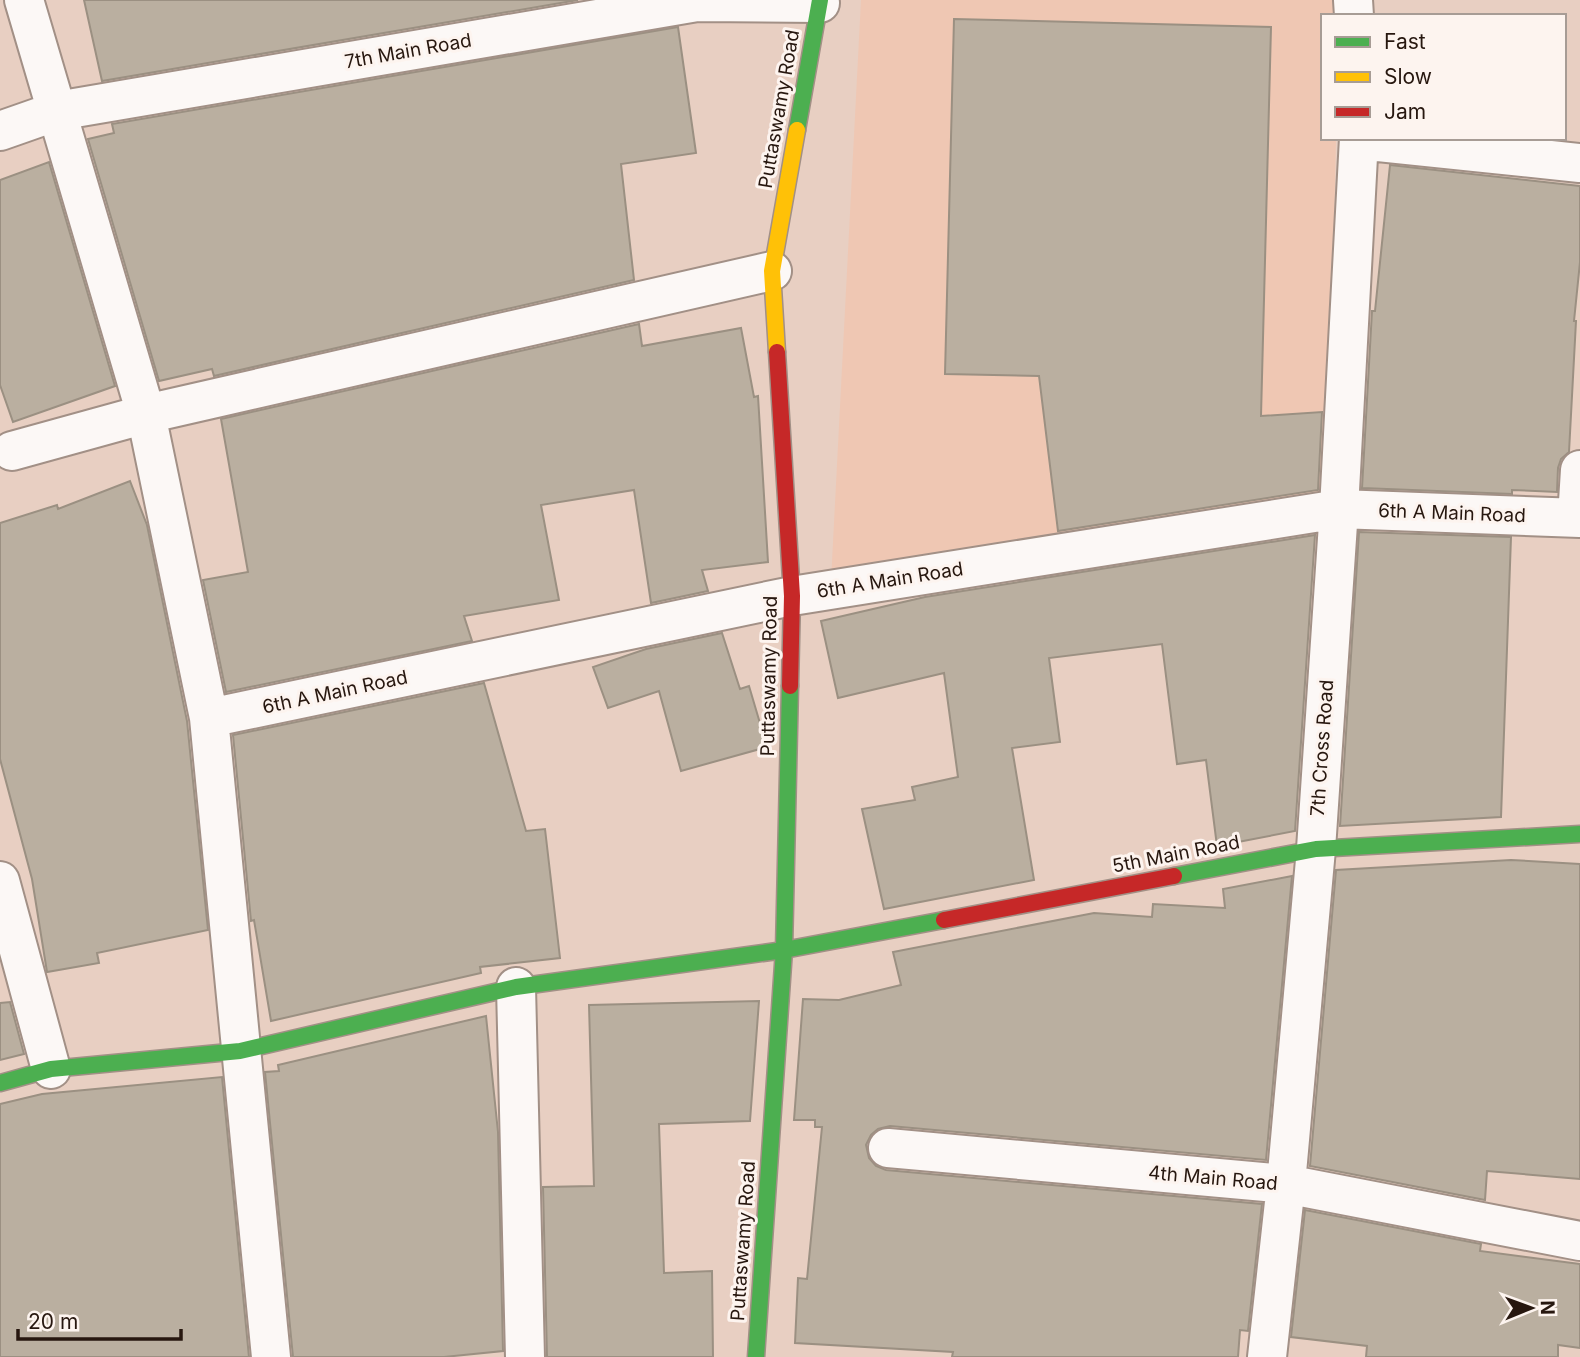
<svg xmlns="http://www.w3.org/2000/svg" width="1580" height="1357" font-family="Inter,sans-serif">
<rect width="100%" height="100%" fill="#e8cfc2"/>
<!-- built -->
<path fill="#efc7b3" d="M 861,0 L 1338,0 L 1338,16 L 1323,16 L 1323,138 L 1336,138 L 1328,497 L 831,581 Z"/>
<!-- building -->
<path fill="#baafa0" stroke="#9b9082" stroke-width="2" d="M 84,0 L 578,0 L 102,81 Z
M 954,19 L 1271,27 L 1261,416 L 1322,412 L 1318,490 L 1058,531 L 1039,376 L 945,374 Z
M 678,27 L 696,153 L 621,164 L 634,280 L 214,376 L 212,369 L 159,381 L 88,139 L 114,133 L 112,124 Z
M 49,162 L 115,386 L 13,422 L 0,385 L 0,180 Z
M 1390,165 L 1580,186 L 1580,262 L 1574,321 L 1576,321 L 1569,452 L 1561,459 L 1558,468 L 1557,492 L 1512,490 L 1512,494 L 1362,488 L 1372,311 L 1375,311 Z
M 639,324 L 642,346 L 741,328 L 754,397 L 758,396 L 768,562 L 702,570 L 708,591 L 651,603 L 634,490 L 541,505 L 559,600 L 464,616 L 472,641 L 226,692 L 203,580 L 248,572 L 221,419 Z
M 130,481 L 147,525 L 187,721 L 208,930 L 97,953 L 99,963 L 47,972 L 32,879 L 0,759 L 0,523 L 57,505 L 58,509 Z
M 1359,532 L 1511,537 L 1501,817 L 1340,826 Z
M 1315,535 L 1295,831 L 1217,846 L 1206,760 L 1177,764 L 1162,644 L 1049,658 L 1060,742 L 1012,748 L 1034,880 L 884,909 L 862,809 L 915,800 L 912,787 L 958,777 L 944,673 L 838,698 L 821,621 L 925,597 Z
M 722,633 L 740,689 L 749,686 L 767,747 L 681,771 L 659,691 L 608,708 L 593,667 L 646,649 Z
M 484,683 L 526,831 L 545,829 L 560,958 L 480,967 L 481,973 L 271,1021 L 254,920 L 251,921 L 233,735 Z
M 1511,860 L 1580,864 L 1580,1179 L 1487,1171 L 1485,1200 L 1310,1166 L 1336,870 Z
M 1292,876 L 1266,1160 L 890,1126 L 878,1129 L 871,1135 L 866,1145 L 869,1158 L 876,1166 L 886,1170 L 1262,1204 L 1248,1331 L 1240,1330 L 1238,1357 L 952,1357 L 953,1352 L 795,1343 L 798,1278 L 807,1279 L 822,1127 L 815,1127 L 815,1120 L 794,1120 L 803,999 L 839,1000 L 901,985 L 893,952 L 1094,913 L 1152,917 L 1153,904 L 1225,908 L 1223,889 Z
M 759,1001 L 750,1121 L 659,1124 L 664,1273 L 712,1271 L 713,1357 L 547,1357 L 543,1187 L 594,1186 L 589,1005 Z
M 10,1002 L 24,1054 L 0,1060 L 0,1003 Z
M 486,1016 L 498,1132 L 503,1351 L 444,1357 L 293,1357 L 265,1072 L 279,1071 L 278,1065 Z
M 222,1077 L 249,1357 L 0,1357 L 0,1104 L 42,1094 Z
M 1305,1210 L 1481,1244 L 1480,1251 L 1580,1264 L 1580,1348 L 1558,1345 L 1558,1357 L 1366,1357 L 1367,1346 L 1291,1337 Z"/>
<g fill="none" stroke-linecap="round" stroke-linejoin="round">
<!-- street casing -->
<g stroke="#a29086" stroke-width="42">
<path id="street" d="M 24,0 L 146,414 L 209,718 L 271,1357
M 1353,0 L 1354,16
M 0,131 L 57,111 L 697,2 L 820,3
M 1359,140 L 1580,163
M 12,451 L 146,414 L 772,271
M 1577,518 L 1580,470
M 209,718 L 792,596 L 1339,509 L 1580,518
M 0,881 L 51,1069
M 516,987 L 525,1357
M 888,1148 L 1286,1184 L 1580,1241
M 1267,1357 L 1286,1184 L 1316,849 L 1339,509 L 1359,138"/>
</g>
<!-- fast casing -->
<g stroke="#a29086" stroke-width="19">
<path id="fast" d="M 797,130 L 820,0
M 1174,876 L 1316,849 L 1580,834
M 0,1083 L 51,1069 L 240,1051 L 516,987 L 784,950 L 944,920
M 756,1357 L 784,950 L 790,686"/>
</g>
<!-- slow casing -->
<g stroke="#a29086" stroke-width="19">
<path id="slow" d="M 777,352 L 772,271 L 797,130"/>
</g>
<!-- jam casing -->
<g stroke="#a29086" stroke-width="19">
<path id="jam" d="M 777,352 L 792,596 L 790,686
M 944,920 L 1174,876"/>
</g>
<!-- street -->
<use href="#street" stroke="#fcf8f6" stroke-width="38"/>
<!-- fast -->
<use href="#fast" stroke="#4caf50" stroke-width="16"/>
<!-- slow -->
<use href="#slow" stroke="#ffc107" stroke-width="16"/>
<!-- jam -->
<use href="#jam" stroke="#c62828" stroke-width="16"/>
</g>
<g text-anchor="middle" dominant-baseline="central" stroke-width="6" stroke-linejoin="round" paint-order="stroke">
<!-- street labels -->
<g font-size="19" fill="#27170f" stroke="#fdf4ef">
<text transform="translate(408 51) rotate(-10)">7th Main Road</text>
<text transform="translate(779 109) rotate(-80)">Puttaswamy Road</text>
<text transform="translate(1452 513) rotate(2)">6th A Main Road</text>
<text transform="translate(890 580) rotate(-9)">6th A Main Road</text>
<text transform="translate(769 676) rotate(-89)">Puttaswamy Road</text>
<text transform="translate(335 692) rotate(-12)">6th A Main Road</text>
<text transform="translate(1322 748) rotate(-86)">7th Cross Road</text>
<text transform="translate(1176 854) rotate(-11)">5th Main Road</text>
<text transform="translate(1213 1178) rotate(5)">4th Main Road</text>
<text transform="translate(743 1241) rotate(-86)">Puttaswamy Road</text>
</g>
</g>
<!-- legend -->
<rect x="1321" y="14" width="245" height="126" fill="#fdf4ef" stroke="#a79c95" stroke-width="2"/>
<rect x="1335" y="37" width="35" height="10" fill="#4caf50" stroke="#a79c95" stroke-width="2"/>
<text x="1384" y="49" font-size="21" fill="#27170f">Fast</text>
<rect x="1335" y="72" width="35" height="10" fill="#ffc107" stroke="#a79c95" stroke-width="2"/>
<text x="1384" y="84" font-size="21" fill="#27170f">Slow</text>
<rect x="1335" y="107" width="35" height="10" fill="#c62828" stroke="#a79c95" stroke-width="2"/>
<text x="1384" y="119" font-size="21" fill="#27170f">Jam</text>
<!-- north arrow -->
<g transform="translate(1531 1308) rotate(89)" stroke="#fdf4ef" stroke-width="5" paint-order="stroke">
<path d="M0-5L12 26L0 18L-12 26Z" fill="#27170f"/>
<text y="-10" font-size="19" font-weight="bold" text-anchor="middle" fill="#27170f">N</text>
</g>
<!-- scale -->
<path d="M18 1329v10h163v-10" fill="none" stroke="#27170f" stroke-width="3.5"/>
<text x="28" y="1329" font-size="21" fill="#27170f" stroke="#fdf4ef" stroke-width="5" paint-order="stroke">20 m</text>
</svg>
